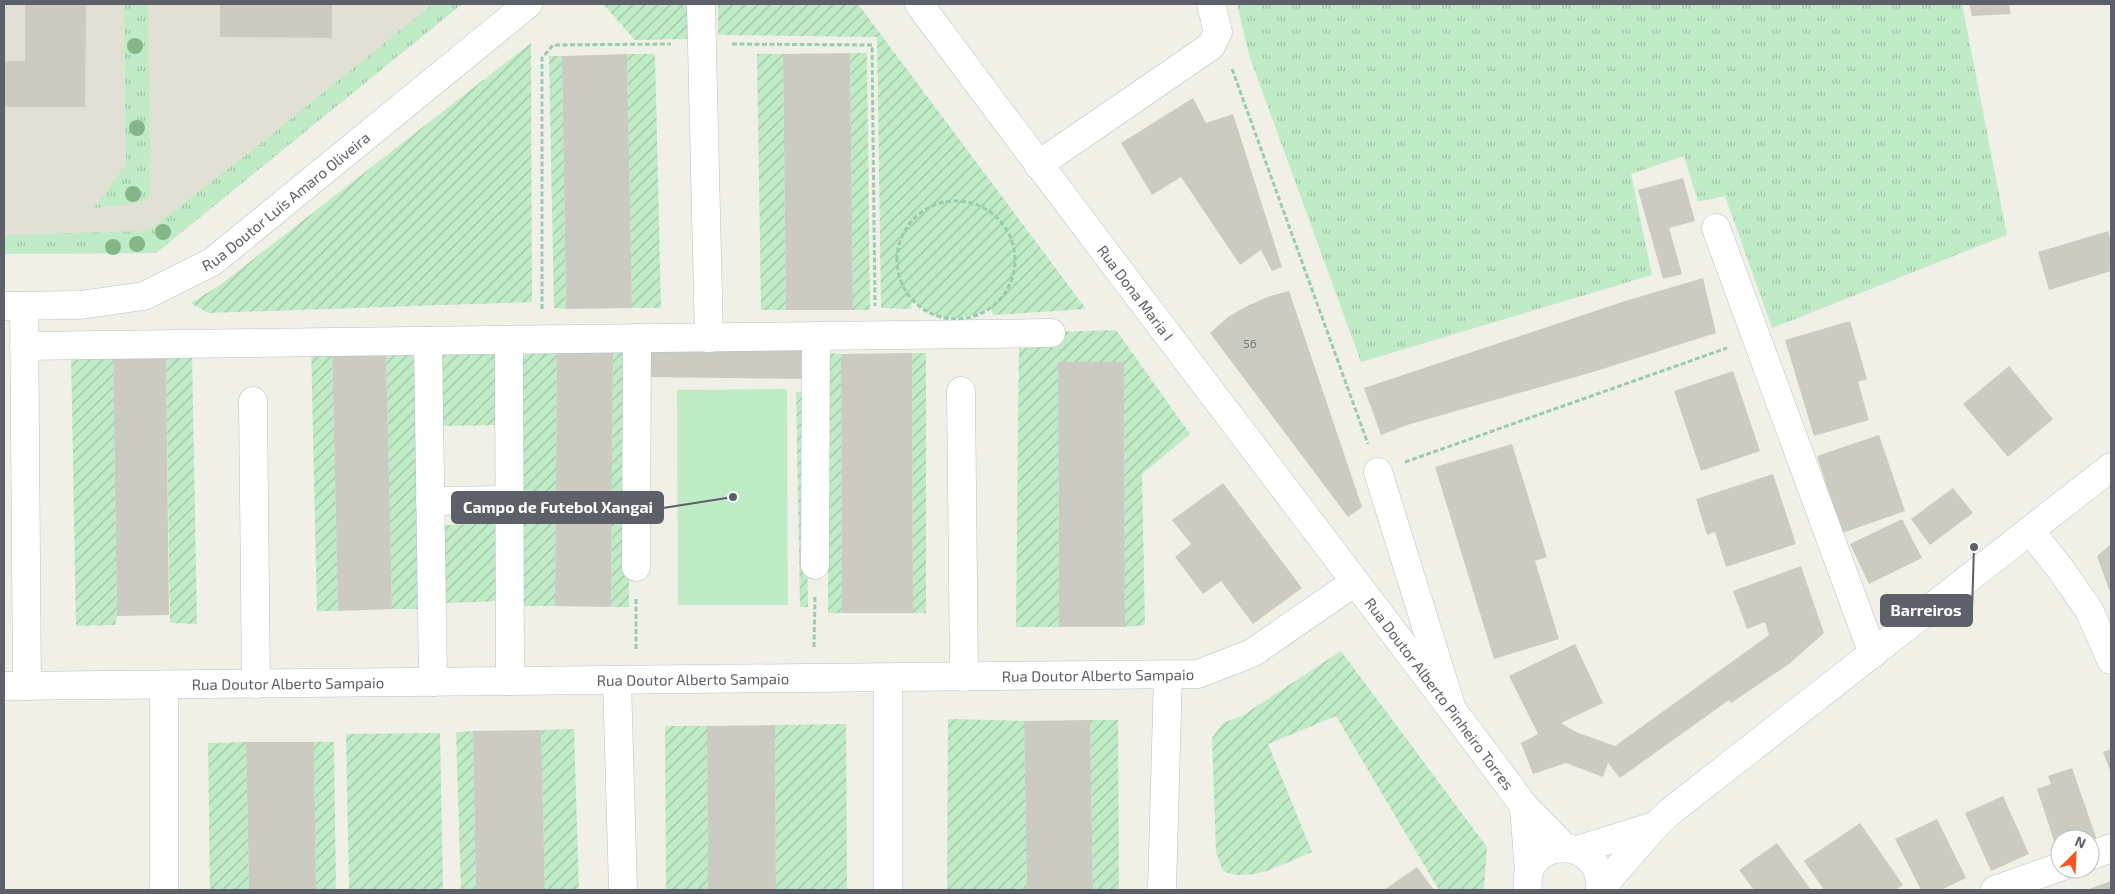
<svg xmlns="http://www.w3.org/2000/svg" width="2115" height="894" font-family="'Exo 2',sans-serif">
<defs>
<pattern id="grass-tufts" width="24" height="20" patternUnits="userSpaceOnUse" patternTransform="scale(1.25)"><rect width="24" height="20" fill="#c0ebc7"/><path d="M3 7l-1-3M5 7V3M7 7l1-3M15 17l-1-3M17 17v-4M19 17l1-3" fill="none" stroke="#9fc2a5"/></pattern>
<pattern id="garden-furrows" width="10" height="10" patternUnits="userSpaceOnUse" patternTransform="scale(1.25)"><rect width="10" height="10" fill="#c0ebc7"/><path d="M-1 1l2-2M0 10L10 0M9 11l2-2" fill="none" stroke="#9fc2a5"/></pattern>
</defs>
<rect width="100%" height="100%" fill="#f1f0e6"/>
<!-- education -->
<path fill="#e1e0d4" d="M 4,4 L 462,4 L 156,253 L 4,254 Z"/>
<!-- grass -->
<path fill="url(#grass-tufts)" d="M 124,4 L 148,4 L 150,196 L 138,203 L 94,208 L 126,164 Z
M 433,4 L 462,4 L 156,253 L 4,254 L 4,235 L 148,231 L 245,156 Z
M 1237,4 L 1962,4 L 2007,235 L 1772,328 L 1725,196 L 1698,202 L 1684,156 L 1631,174 L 1652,275 L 1361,362 L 1249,55 Z"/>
<!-- garden -->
<path fill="url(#garden-furrows)" d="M 603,4 L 690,4 L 688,39 L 635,40 Z
M 718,4 L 858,4 L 1086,309 L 993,315 L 991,308 C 963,322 935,323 912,299 L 911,309 L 881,308 L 877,37 L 718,35 Z
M 531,43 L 532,302 L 208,313 L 191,303 L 220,285 Z
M 850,53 L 867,53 L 870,310 L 853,310 Z
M 627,54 L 655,54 L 661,308 L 632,308 Z
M 757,54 L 783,54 L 786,310 L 761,310 Z
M 549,56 L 562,56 L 566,309 L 554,308 Z
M 1116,330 L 1190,434 L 1142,474 L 1145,625 L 1125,627 L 1124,362 L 1058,362 L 1059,627 L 1016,627 L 1019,333 Z
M 423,343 L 429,609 L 392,609 L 386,349 Z
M 520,344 L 557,344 L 555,606 L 519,606 Z
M 311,345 L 332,350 L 338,611 L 317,611 Z
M 613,345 L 630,345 L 629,607 L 611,607 Z
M 502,347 L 505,425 L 439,426 L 437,348 Z
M 166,352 L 192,353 L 197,624 L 170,623 Z
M 113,353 L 117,616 L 115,625 L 76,626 L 71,354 Z
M 828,353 L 841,354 L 842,613 L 828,613 Z
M 912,353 L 926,353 L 926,613 L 913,613 Z
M 796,392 L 804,392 L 808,607 L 800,607 Z
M 504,523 L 506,601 L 441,603 L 439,525 Z
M 1341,651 L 1487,847 L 1484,890 L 1439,890 L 1336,716 L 1268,744 L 1312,852 C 1284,863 1252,884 1223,871 L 1216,852 L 1212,738 L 1223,723 L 1242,716 Z
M 948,719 L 1024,721 L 1027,890 L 947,890 Z
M 1090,720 L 1118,720 L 1119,890 L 1093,890 Z
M 846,724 L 847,890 L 776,890 L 775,725 Z
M 665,726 L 707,726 L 708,890 L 666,890 Z
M 574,729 L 579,890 L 545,890 L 541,730 Z
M 473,731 L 476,890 L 461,890 L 456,732 Z
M 440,733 L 443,890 L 349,890 L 346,734 Z
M 246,742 L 249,890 L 210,890 L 208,743 Z
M 314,742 L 334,742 L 336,890 L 316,890 Z"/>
<!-- pitch -->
<path fill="#c0ebc7" d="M 787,389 L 788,605 L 678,605 L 677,390 Z"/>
<!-- building -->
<path fill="#cccbc2" d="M 25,4 L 86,4 L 85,107 L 4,107 L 4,61 L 25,61 Z
M 220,4 L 332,4 L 332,38 L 220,37 Z
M 1969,4 L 2009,4 L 2011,14 L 1972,16 Z
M 850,53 L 853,310 L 786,310 L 783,54 Z
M 627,54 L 632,308 L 566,309 L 562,56 Z
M 1193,98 L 1206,123 L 1233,114 L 1282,267 L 1272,271 L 1261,250 L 1240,265 L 1181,177 L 1152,195 L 1121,143 Z
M 1683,178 L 1695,221 L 1669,228 L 1682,274 L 1663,279 L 1638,190 Z
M 2108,231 L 2111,241 L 2111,271 L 2049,290 L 2038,252 Z
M 1703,278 L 1716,333 L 1593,372 L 1407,425 L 1381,435 L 1364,388 L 1622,302 Z
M 1289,291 L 1362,507 L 1348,517 L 1210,333 L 1228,317 L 1247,306 L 1270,296 Z
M 1850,321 L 1867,379 L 1858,382 L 1869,420 L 1814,436 L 1785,340 Z
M 647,343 L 804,345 L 804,379 L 646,377 Z
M 557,344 L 613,345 L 611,607 L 555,606 Z
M 386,349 L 392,609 L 338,611 L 332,350 Z
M 166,352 L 169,615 L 117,616 L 113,353 Z
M 912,353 L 913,613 L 842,613 L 841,354 Z
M 1058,362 L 1124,362 L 1125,627 L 1059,627 Z
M 2009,366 L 2053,419 L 2008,457 L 1963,404 Z
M 1733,371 L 1760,451 L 1701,471 L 1674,391 Z
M 1879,435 L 1905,511 L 1842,533 L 1817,456 Z
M 1512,444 L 1547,557 L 1535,561 L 1559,639 L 1494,659 L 1435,467 Z
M 1773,474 L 1796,544 L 1726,567 L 1715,532 L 1707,535 L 1696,499 Z
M 1223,483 L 1302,588 L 1253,624 L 1221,581 L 1203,594 L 1175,557 L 1191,544 L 1172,520 Z
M 1953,488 L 1973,513 L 1930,545 L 1911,519 Z
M 1902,519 L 1922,558 L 1869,584 L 1850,544 Z
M 2111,544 L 2111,595 L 2097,556 Z
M 1801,566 L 1824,633 L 1789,664 L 1731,703 L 1729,700 L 1620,778 L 1608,763 L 1603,777 L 1566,763 L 1533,774 L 1521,743 L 1538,734 L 1509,676 L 1575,644 L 1603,703 L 1561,723 L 1576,732 L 1615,746 L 1769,635 L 1765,622 L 1747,629 L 1733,591 Z
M 1090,720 L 1093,890 L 1027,890 L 1024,721 Z
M 775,725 L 776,890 L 708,890 L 707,726 Z
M 541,730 L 545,890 L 476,890 L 473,731 Z
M 246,742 L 314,742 L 316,890 L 249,890 Z
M 2111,749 L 2111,773 L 2103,752 Z
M 2072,768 L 2097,840 L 2090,842 L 2090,839 L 2063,838 L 2054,841 L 2037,789 L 2051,784 L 2048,776 Z
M 2003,796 L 2029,854 L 1991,871 L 1965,813 Z
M 1937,819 L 1966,878 L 1941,890 L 1921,890 L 1895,839 Z
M 1860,823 L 1903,885 L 1895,890 L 1824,890 L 1804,861 Z
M 1777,843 L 1811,890 L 1754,890 L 1739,870 Z
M 1417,867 L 1434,890 L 1384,890 Z
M 2111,881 L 2111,890 L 2091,890 L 2091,888 Z"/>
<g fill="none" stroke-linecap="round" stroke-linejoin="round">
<!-- street casing -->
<g stroke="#bdbec5" stroke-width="29">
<g id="street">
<path d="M 701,4 L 709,338"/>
<path d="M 1038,165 L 1211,46 L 1218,32 L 1211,4"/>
<path d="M 1716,228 L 1873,654"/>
<path id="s1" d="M 4,306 L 80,305 L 144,296 L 212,262 L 528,4"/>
<path d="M 24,306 L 27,686"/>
<path d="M 509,340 L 510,681"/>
<path d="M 428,341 L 433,682"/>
<path d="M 24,346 L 1051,333"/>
<path d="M 961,391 L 964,677"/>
<path d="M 253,401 L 256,684"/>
<path d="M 1378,472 L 1451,706"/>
<path d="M 430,501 L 509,500"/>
<path d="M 2030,531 L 2059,567 L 2089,610 L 2111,660"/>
<path d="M 815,565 L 816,336"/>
<path d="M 636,567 L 637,338"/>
<path d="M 617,680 L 623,890"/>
<path d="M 164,685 L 164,890"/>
<path id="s2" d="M 4,686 L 1198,674 L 1252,653 L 1355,582"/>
<path d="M 2090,856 L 2111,848"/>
<path d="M 888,890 L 888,678"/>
<path d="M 1162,890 L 1168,675"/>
<path d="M 1995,890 L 2060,867"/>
</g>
</g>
<!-- secondary casing -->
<g stroke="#c0c2ca" stroke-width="29">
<g id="secondary">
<path id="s3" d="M 919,4 C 1114,267 1314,525 1510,787 L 1524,806 L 1565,848"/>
<path d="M 1524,806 L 1529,872"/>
<path d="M 1577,850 L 1654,826"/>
<path d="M 1600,889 L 1656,825 L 1671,811 L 2111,467"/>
<path d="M 1528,890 C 1520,836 1604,833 1600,890"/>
</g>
</g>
<!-- path -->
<path stroke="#97ccaf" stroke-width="3" stroke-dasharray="5 2.5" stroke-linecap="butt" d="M 732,44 L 872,45 L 875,306
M 1232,69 L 1368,444
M897 260a59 59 0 1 1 118 0a59 59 0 1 1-118 0Z
M 542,309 L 542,58 L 553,45 L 671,44
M 1405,462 L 1727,348
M 814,647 L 815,596
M 636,649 L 636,598"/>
<!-- street -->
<use href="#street" stroke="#fff" stroke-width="28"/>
<!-- secondary -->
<use href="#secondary" stroke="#fff" stroke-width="28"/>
</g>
<!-- trees -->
<g fill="#85b68a">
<circle cx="135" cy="46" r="8"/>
<circle cx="137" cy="128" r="8"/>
<circle cx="133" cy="194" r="8"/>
<circle cx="163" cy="232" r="8"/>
<circle cx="137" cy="244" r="8"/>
<circle cx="113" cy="247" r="8"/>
</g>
<g text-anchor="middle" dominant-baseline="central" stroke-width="4" stroke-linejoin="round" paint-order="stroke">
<!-- number labels -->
<g font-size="12" fill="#797b7e">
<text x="1250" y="343">56</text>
</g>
<!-- street labels -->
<g font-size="15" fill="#5d6068" stroke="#fff">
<text stroke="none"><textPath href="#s1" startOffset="312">Rua Doutor Luís Amaro Oliveira</textPath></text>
<text stroke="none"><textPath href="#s3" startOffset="361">Rua Dona Maria I</textPath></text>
<text stroke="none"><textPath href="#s2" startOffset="1094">Rua Doutor Alberto Sampaio</textPath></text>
<text stroke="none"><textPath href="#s2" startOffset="689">Rua Doutor Alberto Sampaio</textPath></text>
<text stroke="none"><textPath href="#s2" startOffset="284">Rua Doutor Alberto Sampaio</textPath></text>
<text stroke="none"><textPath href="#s3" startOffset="864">Rua Doutor Alberto Pinheiro Torres</textPath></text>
</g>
</g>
<!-- callouts -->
<path fill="none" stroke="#5d6068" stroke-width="2" d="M733 497L663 508M1974 547L1972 611"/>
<g fill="#5d6068" stroke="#fff" stroke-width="2">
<circle cx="733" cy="497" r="5"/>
<circle cx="1974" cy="547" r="5"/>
</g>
<g fill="#5d6068" stroke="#5d6068" stroke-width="2">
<rect x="452" y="492" width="211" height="31" rx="5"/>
<rect x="1881" y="595" width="91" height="31" rx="5"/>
</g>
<g font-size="16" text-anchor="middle" font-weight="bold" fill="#fff">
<text x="558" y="513">Campo de Futebol Xangai</text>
<text x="1926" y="616">Barreiros</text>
</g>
<!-- border -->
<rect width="2115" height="894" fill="none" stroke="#5d6068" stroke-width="10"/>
<!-- north arrow -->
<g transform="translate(2075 854) rotate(24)"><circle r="24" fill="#ffffff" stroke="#bebfc3"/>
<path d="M0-4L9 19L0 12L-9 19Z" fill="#fb5421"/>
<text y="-8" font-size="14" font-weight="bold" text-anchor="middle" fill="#5d6068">N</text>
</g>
</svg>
